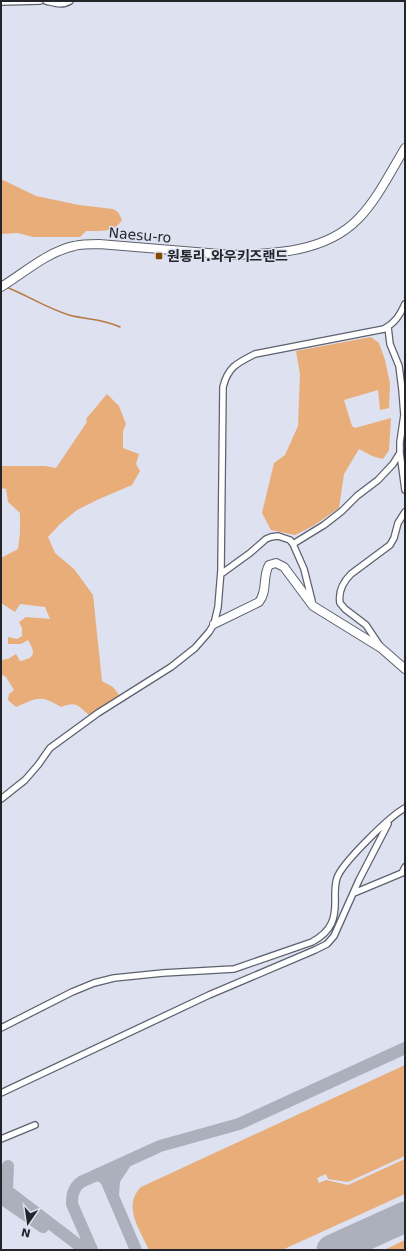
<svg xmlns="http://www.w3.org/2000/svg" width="406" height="1251" font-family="'DejaVu Sans','Noto Sans KR',sans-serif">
<rect width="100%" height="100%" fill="#dde1f0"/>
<!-- green -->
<path fill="#e9ad7a" d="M 1,179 L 36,196 L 79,205 L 113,209 L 118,212 L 122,220 C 114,233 99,231 86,231 L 80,237 L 33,237 L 18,233 L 1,234 Z
M 371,337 L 379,343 L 385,360 L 390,383 L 389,408 L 380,410 L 378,390 L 344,400 L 352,426 L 355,428 L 391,418 L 389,450 L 383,459 L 372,456 L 359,449 L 344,474 L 339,508 L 313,526 L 295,535 L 271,530 L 262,513 L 274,463 L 285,455 L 298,426 L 300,374 L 296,351 Z
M 107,394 L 119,406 L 126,424 L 123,431 L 123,448 L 139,454 L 136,464 L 140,471 L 132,485 L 99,499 L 77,510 L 60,524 L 48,537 L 55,553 L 74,569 L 93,595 L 102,681 L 113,687 L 119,695 L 89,715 C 77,705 77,701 61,707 C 40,694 37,698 16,707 L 8,700 L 9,694 L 14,690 L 6,677 L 1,674 L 1,660 L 8,659 L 16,654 L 20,661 C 35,658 36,653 28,640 L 21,644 L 8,644 L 8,637 L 17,639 L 22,636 L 22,628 L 19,622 L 26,617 L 50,619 L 45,607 L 20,604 L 15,612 L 1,603 L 1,558 L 18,549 L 20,533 L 20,513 L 8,502 L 6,489 L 1,488 L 1,466 L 45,466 L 56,468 L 87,422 L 86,419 Z
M 405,1065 L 405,1156 L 348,1182 L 328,1179 L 326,1174 L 317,1178 L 319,1183 L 326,1180 L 348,1185 L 405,1159 L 405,1194 L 282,1250 L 149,1250 C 140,1230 122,1206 141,1187 Z
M 405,1240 L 405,1250 L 384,1250 Z"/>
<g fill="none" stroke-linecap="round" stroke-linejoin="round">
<!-- stream -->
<path stroke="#b77940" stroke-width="1.5" d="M 6,287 C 27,295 46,308 69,315 C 87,320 101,318 120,327"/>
<!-- taxiway -->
<path stroke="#acafbc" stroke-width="12" d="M 96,1175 L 101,1176 L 106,1180 L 136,1250
M 1,1186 L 85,1250
M 8,1196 L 7,1190 L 8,1166
M 113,1196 L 114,1180 L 126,1162
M 1,1198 L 43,1227
M 92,1250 L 72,1204 C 72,1195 73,1188 81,1182 L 160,1146 L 239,1124 L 405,1048"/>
<!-- runway -->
<path stroke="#acafbc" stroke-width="31" d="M 332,1250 L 405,1217"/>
<!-- street casing -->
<g stroke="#5e616e" stroke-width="8">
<path id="street" d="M 46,1 C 55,3 62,6 70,1
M 1,2 L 40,1
M 400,453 L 405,490
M 293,544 L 324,525 L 342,511 L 357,496 L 378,480 L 393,464 L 400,453 L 400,442 L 404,415 L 402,390 L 399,366 L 390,344 L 388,327
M 221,574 L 250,553 L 266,539 L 271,537 L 278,536 L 290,540 L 293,544 L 304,569 L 312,601
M 380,646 L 366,625 L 345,609 L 340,603 C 338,591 344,581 351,574 L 390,545 L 394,538 L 398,523 L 405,512
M 1,799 L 25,780 L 38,765 L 50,748 L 98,713 L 171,667 L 195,648 L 209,632 L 214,624 L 218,607 L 221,570 L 223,387 C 228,367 237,363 255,354 L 384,329 C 395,323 400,315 405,304
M 354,893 L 402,873 L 405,867
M 1,1028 L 72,992 L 94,983 L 114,978 L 163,973 L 234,969 L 312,942 C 332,931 336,919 335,896 C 335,890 335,884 337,878 C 342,863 390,816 405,808
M 1,1093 L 209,995 L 315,950 L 327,944 L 334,936 L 359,880 L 388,824
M 1,1139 L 35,1125"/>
</g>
<!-- secondary casing -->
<g stroke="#5e616e" stroke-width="10">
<path id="secondary" d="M 1,287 C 24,273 47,252 74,246 C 82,244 90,244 99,244 L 232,255 C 275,254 326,252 358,219 C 377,200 391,171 405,148
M 214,624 L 259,602 C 268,591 262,577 269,565 L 276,563 L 284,567 L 313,606 L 381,648 L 405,669"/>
</g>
<!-- street -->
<use href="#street" stroke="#fff" stroke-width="5.5"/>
<!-- secondary -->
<use href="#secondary" stroke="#fff" stroke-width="8"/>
</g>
<!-- markers -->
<rect fill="#844900" stroke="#dde1f0" stroke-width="1.5" x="155" y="252" width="8" height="8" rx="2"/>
<g text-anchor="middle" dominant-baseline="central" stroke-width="3" stroke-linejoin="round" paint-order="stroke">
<!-- street labels -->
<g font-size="14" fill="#23252a" stroke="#dde1f0">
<text transform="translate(140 235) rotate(5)">Naesu-ro</text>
</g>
<!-- poi labels -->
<g font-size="14" font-weight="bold" fill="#23252a" stroke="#dde1f0" text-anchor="start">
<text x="167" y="256">원통리.와우키즈랜드</text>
</g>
</g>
<!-- border -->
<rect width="406" height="1251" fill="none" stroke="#23252a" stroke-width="4"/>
<!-- north arrow -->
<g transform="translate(28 1223) rotate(193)" stroke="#dde1f0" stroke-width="3" paint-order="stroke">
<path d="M0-3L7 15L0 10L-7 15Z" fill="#23252a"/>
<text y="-6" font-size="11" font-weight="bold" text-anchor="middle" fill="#23252a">N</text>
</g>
</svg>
